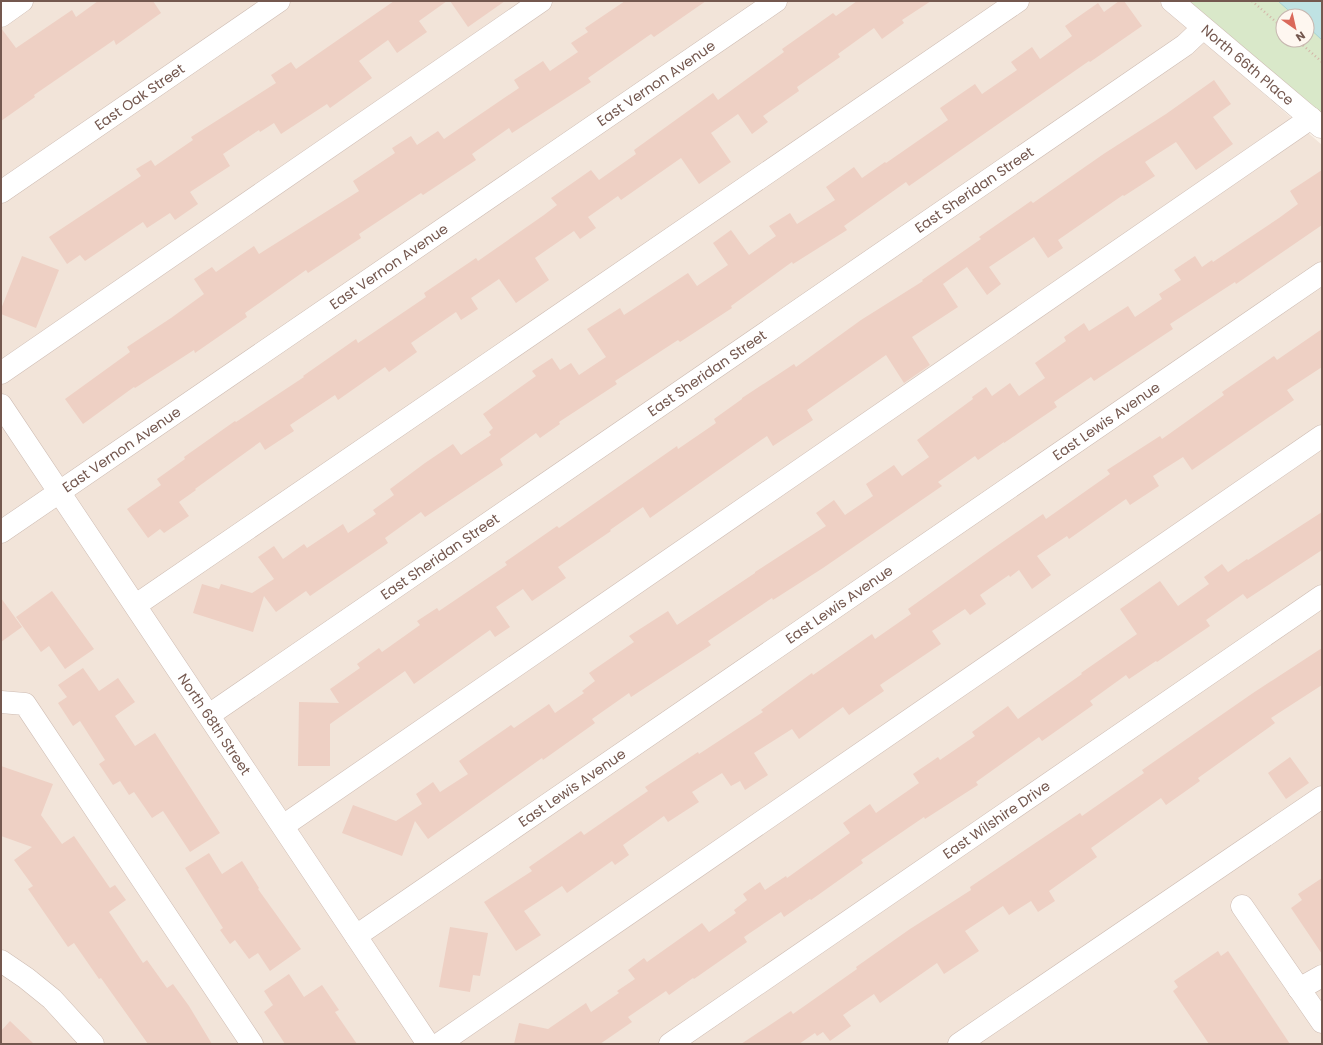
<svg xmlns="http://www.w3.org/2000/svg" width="1323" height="1045" font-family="Poppins,sans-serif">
<rect width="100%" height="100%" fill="#fbf3ea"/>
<!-- residential -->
<path fill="#f2e4d9" d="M 1,1 L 1158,1 L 1322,145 L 1322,1044 L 1,1044 Z"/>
<!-- green -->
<path fill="#d9e8c9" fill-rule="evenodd" d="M 1172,1 L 1322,1 L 1322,129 ZM 1283,16 L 1307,16 L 1307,40 L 1283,40 Z"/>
<!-- water -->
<path fill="#bfe2e3" stroke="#a6d2d4" d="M 1278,1 L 1322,1 L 1322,40 L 1307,26 L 1307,16 L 1295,16 Z"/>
<!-- building -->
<path fill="#eed0c4" d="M 98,1 L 153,1 L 161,13 L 116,45 L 114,40 L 34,95 L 35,97 L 1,121 L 1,28 L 16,48 L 72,10 L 76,17 Z
M 394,1 L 447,1 L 419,21 L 427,32 L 397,53 L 388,40 L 359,61 L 372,78 L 330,108 L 327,104 L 281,134 L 274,123 L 260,132 L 259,130 L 223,154 L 230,166 L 190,192 L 198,204 L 175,220 L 170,213 L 147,228 L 143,222 L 85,261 L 80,255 L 67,264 L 49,237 L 141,176 L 136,169 L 151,160 L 155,166 L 193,140 L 191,137 L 276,83 L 271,75 L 291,62 L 296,69 Z
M 450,1 L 505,1 L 468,27 Z
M 625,1 L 706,1 L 654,37 L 651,34 L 588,78 L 591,82 L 512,133 L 509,128 L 472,154 L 476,160 L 423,195 L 421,193 L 359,234 L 361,238 L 308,273 L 306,270 L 245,313 L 247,317 L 195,353 L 194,350 L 135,388 L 134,387 L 83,424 L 65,399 L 130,352 L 127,347 L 171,318 L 204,294 L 194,279 L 212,267 L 216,272 L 254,246 L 259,254 L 359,191 L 353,181 L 395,153 L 392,148 L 411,136 L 417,145 L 438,131 L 444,139 L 519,88 L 514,80 L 543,61 L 550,71 L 578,52 L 571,43 L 588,32 L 585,28 Z
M 857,1 L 931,1 L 902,20 L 904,23 L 882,39 L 874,28 L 838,54 L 840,57 L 797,87 L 799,91 L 763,116 L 768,122 L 752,134 L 738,114 L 711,133 L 731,162 L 699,184 L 681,158 L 621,200 L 618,196 L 588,217 L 596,228 L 580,239 L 574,231 L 535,258 L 549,280 L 516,303 L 499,279 L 471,298 L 478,309 L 461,320 L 456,312 L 411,343 L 417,352 L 389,372 L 385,367 L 338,400 L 335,395 L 290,425 L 294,431 L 265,450 L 260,442 L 195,489 L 196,490 L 179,502 L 189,516 L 164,533 L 160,529 L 148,538 L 127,509 L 161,485 L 157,479 L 185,459 L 184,457 L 235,421 L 236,422 L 304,377 L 303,376 L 356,339 L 358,343 L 426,297 L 424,293 L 476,258 L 478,261 L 544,215 L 557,205 L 551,198 L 591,170 L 599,180 L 636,154 L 634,150 L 713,93 L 718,100 L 784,52 L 782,49 L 833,13 L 836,16 Z
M 1119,1 L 1124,1 L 1142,26 L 1090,62 L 1089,61 L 909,186 L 906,182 L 844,226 L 847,230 L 793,264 L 792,262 L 731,306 L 732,308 L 680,342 L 678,340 L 615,381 L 617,384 L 559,422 L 560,424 L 540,438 L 536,433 L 500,459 L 503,465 L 425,517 L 421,512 L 385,538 L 388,543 L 310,596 L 306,591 L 276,612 L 264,596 L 253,632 L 193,613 L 202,584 L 219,589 L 221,584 L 252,593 L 274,579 L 258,557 L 274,546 L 283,559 L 304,544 L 307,548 L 343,524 L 348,533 L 376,514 L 373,510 L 394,495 L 390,489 L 425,463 L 453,444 L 461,455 L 491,435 L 489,432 L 493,428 L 483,414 L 536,376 L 532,371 L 552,358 L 560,370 L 571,363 L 579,375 L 606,357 L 587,329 L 620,308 L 624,315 L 688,273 L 697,286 L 728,265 L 713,243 L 731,230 L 749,255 L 776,236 L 769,226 L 790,213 L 797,224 L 835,200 L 826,187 L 854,167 L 862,178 L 885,162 L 886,163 L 948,120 L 940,108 L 975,84 L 982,94 L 1017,70 L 1011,62 L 1032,47 L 1040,59 L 1072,36 L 1065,26 L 1098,3 L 1104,12 Z
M 1214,80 L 1231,104 L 1213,117 L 1233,144 L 1196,170 L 1176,142 L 1145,162 L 1155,176 L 1124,196 L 1123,195 L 1058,240 L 1063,248 L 1048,258 L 1034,237 L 989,267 L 1001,284 L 987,295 L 967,267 L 943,284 L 958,307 L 912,337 L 930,365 L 904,383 L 886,355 L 807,410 L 813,420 L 773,446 L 767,436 L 650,518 L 643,507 L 610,530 L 611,531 L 558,567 L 566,578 L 532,601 L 523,589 L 496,607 L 510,627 L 495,637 L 490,630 L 414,684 L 405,671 L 330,724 L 330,766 L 298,766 L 299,702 L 339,703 L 330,689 L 360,668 L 357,664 L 379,648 L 382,652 L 420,625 L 417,621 L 437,608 L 439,611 L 507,565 L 505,562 L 557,526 L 559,528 L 677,446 L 678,449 L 716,423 L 714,419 L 742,399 L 742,398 L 794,364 L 796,367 L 861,320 L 923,281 L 922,280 L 981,239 L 979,237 L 1031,201 L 1033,203 L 1105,153 L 1166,114 Z
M 1322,170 L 1322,225 L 1236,284 L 1235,282 L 1170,324 L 1173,329 L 1094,381 L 1091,377 L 1054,402 L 1057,407 L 1004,443 L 1004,442 L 978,460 L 975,456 L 938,482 L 942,486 L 823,568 L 773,600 L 772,598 L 708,641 L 711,645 L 631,697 L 629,693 L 592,719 L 595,723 L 543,760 L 542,758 L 428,839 L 415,821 L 402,856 L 342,833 L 353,805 L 396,821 L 422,804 L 416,794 L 433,782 L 440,792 L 468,774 L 459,761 L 511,725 L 514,728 L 549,704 L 555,713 L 584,693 L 582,691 L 595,681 L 589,673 L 634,642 L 629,636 L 668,611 L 677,625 L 755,573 L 755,572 L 826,526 L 816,513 L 834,500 L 845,515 L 873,496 L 866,484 L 894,465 L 902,476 L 929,457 L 917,440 L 973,399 L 972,397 L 986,387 L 992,396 L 1010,383 L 1019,396 L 1045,378 L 1035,363 L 1066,341 L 1064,337 L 1084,323 L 1089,331 L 1128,306 L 1135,317 L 1162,299 L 1159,294 L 1181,280 L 1174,270 L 1195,256 L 1202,267 L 1212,260 L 1213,262 L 1279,218 L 1298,204 L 1290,191 Z
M 22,256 L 59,270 L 36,328 L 1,314 L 1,309 Z
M 1322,329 L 1322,367 L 1287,390 L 1294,400 L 1192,470 L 1183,457 L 1153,476 L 1159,486 L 1130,505 L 1126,499 L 1069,539 L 1067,536 L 1037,556 L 1051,575 L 1032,589 L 1019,570 L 1010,577 L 1009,575 L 980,595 L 986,604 L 970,615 L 965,609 L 932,631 L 941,644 L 880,685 L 884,691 L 849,715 L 843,707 L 799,739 L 792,729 L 754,753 L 768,775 L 745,790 L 740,781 L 731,786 L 722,773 L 692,792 L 699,802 L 668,822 L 664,816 L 623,845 L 629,855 L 615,865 L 612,861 L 567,893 L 562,886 L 524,911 L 541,935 L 516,951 L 484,902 L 532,871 L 529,867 L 581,831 L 584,835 L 648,791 L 645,787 L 698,752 L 699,754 L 763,712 L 761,710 L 812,673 L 813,675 L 872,634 L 875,639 L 911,614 L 908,609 L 991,550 L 1043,514 L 1046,519 L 1110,474 L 1107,470 L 1160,436 L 1162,439 L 1224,395 L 1222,392 L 1274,356 L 1277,360 Z
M 1322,512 L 1322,550 L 1247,599 L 1243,594 L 1206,620 L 1210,626 L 1157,662 L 1156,661 L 1129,679 L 1126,675 L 1090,701 L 1093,705 L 1042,741 L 1039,737 L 976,782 L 978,785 L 925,819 L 924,817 L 861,860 L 863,863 L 811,900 L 810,899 L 784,917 L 781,912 L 744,937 L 747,942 L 694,979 L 693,978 L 669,995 L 666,991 L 628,1017 L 632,1022 L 600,1044 L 514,1044 L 519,1023 L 548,1029 L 586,1003 L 591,1012 L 619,993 L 617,991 L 635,979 L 628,970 L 644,958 L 647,962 L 702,923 L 709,932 L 736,913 L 734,910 L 747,900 L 743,894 L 760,882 L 765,890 L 786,876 L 787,878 L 850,833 L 843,823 L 870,804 L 876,813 L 919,783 L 913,774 L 938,757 L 940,760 L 975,736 L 972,732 L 1008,706 L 1018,719 L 1082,674 L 1081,673 L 1137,634 L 1120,609 L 1160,581 L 1178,606 L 1209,584 L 1204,577 L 1222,564 L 1228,572 L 1247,559 L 1248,560 Z
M 52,591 L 94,649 L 65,669 L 49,646 L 41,652 L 16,617 Z
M 1,598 L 22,627 L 1,642 Z
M 1322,648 L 1322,685 L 1271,718 L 1275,723 L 1198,778 L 1200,781 L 1166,805 L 1161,798 L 1091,848 L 1097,857 L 1049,891 L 1055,901 L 1038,912 L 1031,901 L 1009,915 L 1003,906 L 965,931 L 979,951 L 944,974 L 937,963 L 880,1003 L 874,994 L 843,1015 L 851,1026 L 830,1041 L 823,1032 L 817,1036 L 815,1033 L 799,1044 L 741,1044 L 791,1011 L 793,1014 L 857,969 L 856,967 L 910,929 L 971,890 L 970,887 L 1080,813 L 1082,816 L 1144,773 L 1142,770 L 1253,693 Z
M 83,668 L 99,691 L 118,678 L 135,702 L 115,716 L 135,746 L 155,733 L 220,833 L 190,852 L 163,811 L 152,818 L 134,792 L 129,795 L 120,781 L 113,785 L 99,764 L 105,760 L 80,721 L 73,726 L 58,703 L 67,697 L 58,685 Z
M 1290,757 L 1309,783 L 1286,799 L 1268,773 Z
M 1,766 L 53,784 L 41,815 L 62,844 L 74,836 L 110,888 L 115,885 L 126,900 L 109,912 L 143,963 L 147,960 L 167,988 L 173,984 L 189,1006 L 212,1044 L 148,1044 L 101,978 L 99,979 L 74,943 L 68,947 L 28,889 L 33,886 L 14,860 L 32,847 L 1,836 Z
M 209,853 L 222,874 L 242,861 L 259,888 L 258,889 L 301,949 L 270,971 L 258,953 L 249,959 L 235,940 L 230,944 L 220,930 L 223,928 L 185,868 Z
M 1322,878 L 1322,954 L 1291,908 L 1302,900 L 1298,894 Z
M 450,927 L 488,933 L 480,976 L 473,975 L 470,992 L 439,987 Z
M 1218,951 L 1221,956 L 1228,951 L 1290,1044 L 1209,1044 L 1173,991 L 1178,987 L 1174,981 Z
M 289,974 L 304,997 L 322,985 L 339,1010 L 335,1012 L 357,1044 L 285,1044 L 264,1012 L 273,1005 L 264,991 Z
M 10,1021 L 34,1044 L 1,1044 L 1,1031 Z"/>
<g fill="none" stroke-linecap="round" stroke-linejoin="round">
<!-- minor casing -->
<g stroke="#cebcb3" stroke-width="23">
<g id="minor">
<path id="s1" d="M 1172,1 L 1321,127"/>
<path d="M 1,16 L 22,1"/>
<path id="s2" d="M 1,192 L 279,1"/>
<path d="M 1,373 L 541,1"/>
<path id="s3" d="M 1,405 L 428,1044"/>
<path id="s4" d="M 1,532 L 776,1"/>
<path d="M 136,605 L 1018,1"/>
<path d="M 1,702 L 25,704 L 252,1044"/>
<path id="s5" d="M 209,715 L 1185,45 L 1203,28"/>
<path d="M 283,826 L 1311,118"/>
<path d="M 1242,906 L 1322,1022"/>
<path id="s6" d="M 356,936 L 1322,273"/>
<path d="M 1,961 L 26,978 L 52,999 L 93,1044"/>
<path d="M 1299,989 L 1322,976"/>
<path d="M 439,1044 L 1322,436"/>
<path id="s7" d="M 670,1044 L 1322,596"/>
<path d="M 959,1044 L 1322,797"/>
</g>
</g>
<!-- path -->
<path stroke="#d3b3a6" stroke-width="2.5" stroke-dasharray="1 3" stroke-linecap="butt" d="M 1252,1 L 1283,28
M 1297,40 L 1322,62"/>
<!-- minor -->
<use href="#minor" stroke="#fff" stroke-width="22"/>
</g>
<g text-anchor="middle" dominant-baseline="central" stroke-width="3.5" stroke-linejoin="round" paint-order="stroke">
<!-- street labels -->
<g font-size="14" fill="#74584f" stroke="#fef7f0">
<text stroke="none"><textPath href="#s1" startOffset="99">North 66th Place</textPath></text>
<text stroke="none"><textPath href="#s4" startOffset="794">East Vernon Avenue</textPath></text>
<text stroke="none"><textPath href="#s2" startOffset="168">East Oak Street</textPath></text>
<text stroke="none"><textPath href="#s5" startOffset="928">East Sheridan Street</textPath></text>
<text stroke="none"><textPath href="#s4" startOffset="470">East Vernon Avenue</textPath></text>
<text stroke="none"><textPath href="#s5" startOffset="604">East Sheridan Street</textPath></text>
<text stroke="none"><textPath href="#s6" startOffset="910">East Lewis Avenue</textPath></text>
<text stroke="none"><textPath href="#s4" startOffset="146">East Vernon Avenue</textPath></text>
<text stroke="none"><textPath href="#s5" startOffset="280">East Sheridan Street</textPath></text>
<text stroke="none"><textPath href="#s6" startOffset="586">East Lewis Avenue</textPath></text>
<text stroke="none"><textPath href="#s3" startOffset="384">North 68th Street</textPath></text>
<text stroke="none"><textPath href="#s6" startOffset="262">East Lewis Avenue</textPath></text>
<text stroke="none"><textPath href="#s7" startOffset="396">East Wilshire Drive</textPath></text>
</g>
</g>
<!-- border -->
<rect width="1323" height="1045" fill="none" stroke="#74584f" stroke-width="4"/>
<!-- north arrow -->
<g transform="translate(1295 28) rotate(146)"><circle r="19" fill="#fef7f0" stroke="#c7b7b0"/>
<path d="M0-3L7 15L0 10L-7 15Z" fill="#da695a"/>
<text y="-6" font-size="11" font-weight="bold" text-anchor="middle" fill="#74584f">N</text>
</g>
</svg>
